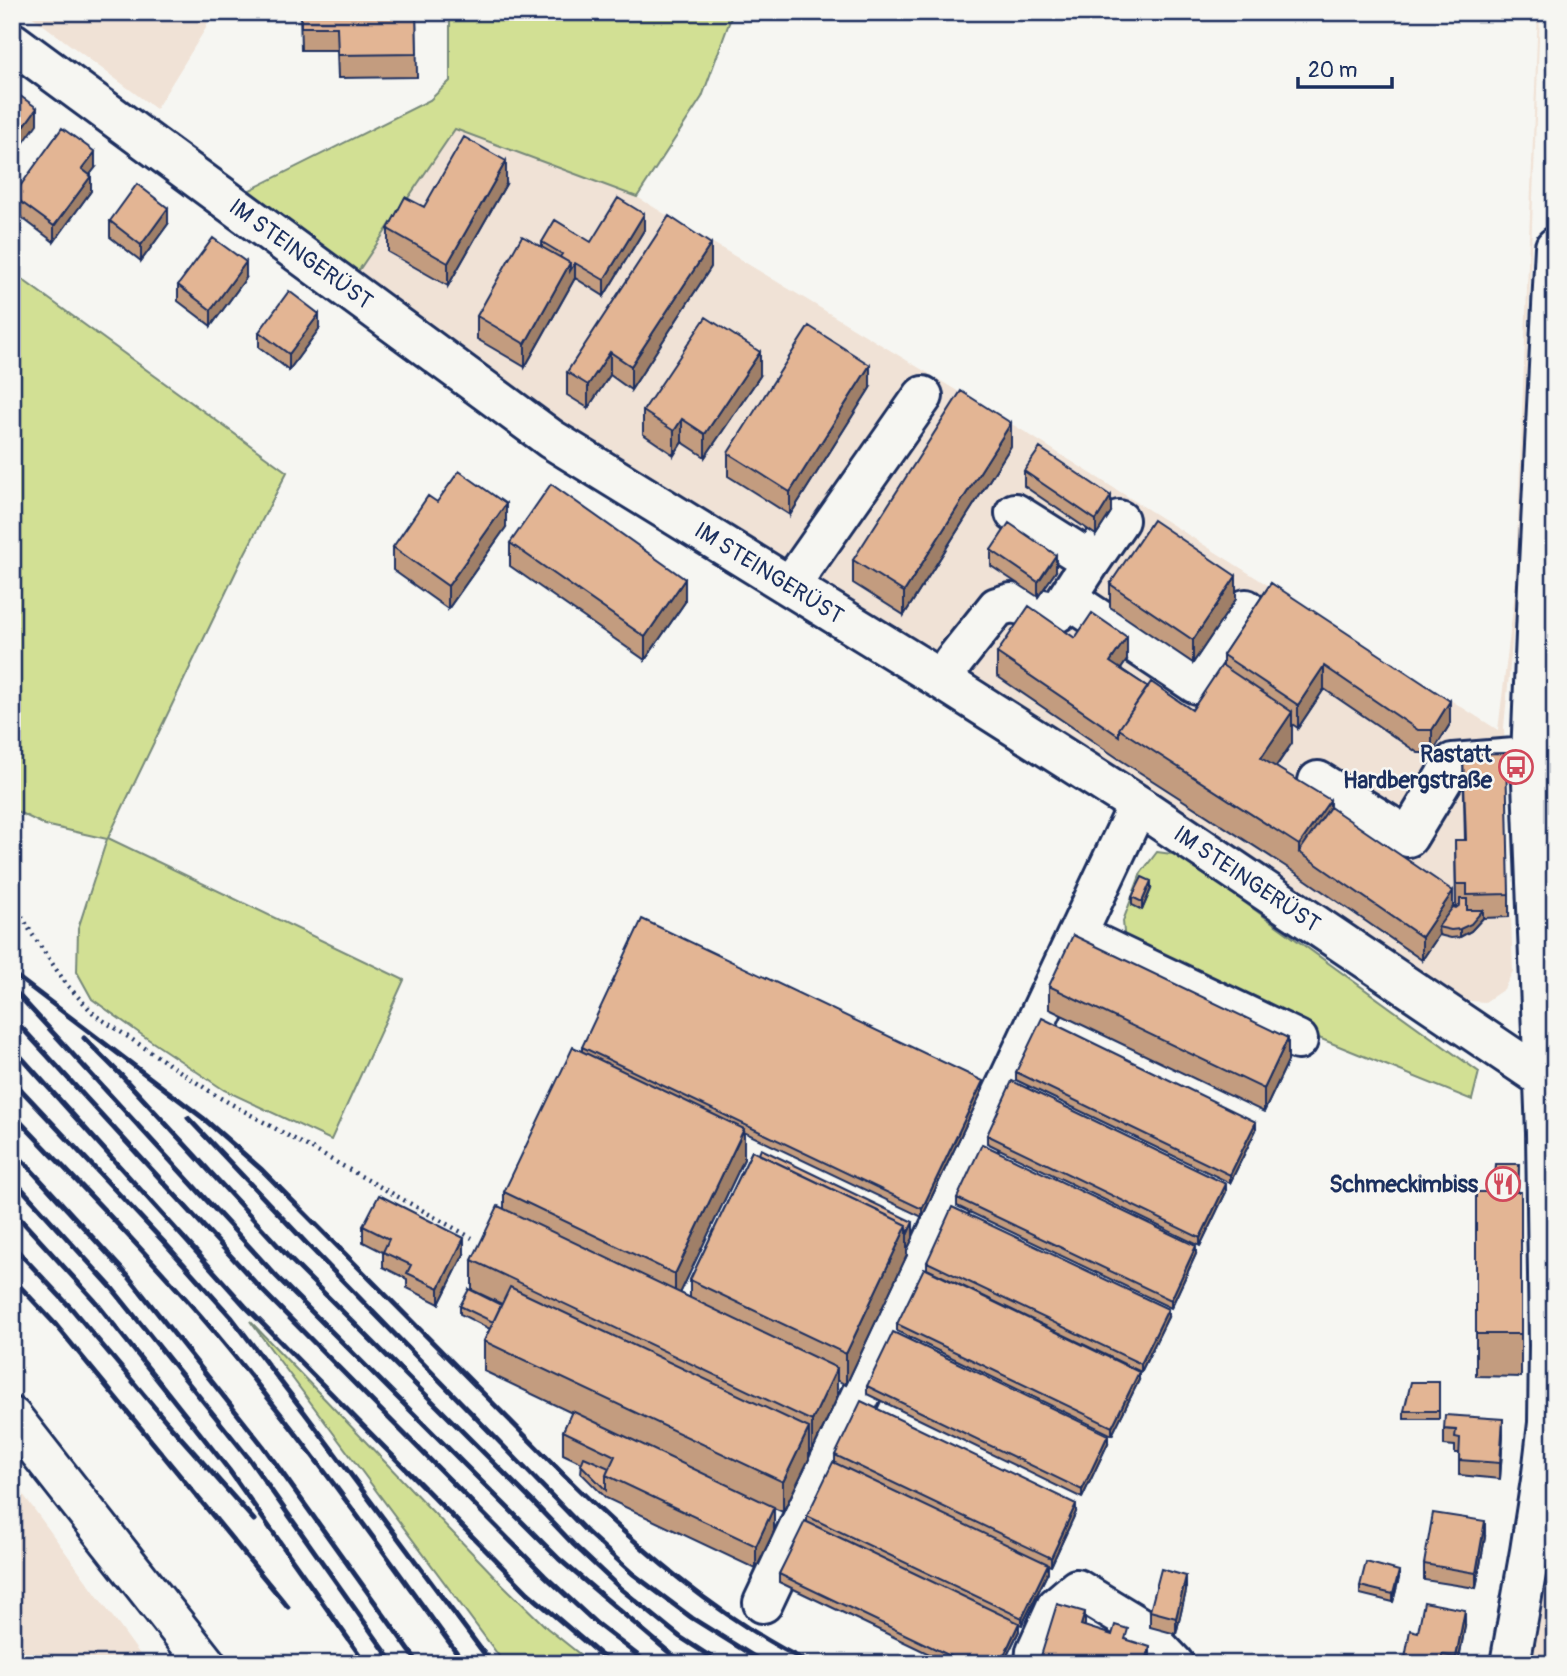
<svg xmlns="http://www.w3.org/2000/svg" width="1567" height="1676" font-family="Pangolin,sans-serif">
<rect width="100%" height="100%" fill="#f6f6f2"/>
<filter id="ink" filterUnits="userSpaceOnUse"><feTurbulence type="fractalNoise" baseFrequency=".0143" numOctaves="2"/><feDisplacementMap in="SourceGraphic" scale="14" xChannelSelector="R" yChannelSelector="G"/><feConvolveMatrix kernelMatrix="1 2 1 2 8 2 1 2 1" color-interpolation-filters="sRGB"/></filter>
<g filter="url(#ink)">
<!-- built -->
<path fill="#f0e2d6" d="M 26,12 L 210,12 L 206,28 L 156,109 Z
M 1538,12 L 1540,12 L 1519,572 L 1504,727 L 1513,971 L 1504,989 L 1485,1002 L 1458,1000 L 1147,792 L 483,373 L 357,273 L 455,129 L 637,197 L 1025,432 L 1498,730 L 1515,592 Z
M 12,1479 L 147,1664 L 12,1664 Z
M 1555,1524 L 1555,1664 L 1531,1664 Z"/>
<!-- green -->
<path fill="#d2e094" stroke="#768879" stroke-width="2" d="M 450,12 L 733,12 L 702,97 L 637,197 L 455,129 L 357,273 L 244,193 L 430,100 L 450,81 Z
M 12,272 L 287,472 L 243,557 L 108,838 L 404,980 L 331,1140 L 224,1090 L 142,1035 L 92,999 L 77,972 L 78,929 L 107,839 L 45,825 L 12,809 Z
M 1157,852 L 1179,855 L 1479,1072 L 1472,1100 L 1314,1036 L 1125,944 L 1123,921 L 1141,873 Z
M 250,1321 L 500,1582 L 547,1628 L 592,1664 L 505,1664 Z"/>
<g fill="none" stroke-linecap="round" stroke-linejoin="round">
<!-- minor casing -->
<g stroke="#1b2f5e" stroke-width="44">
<path id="minor" d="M 12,42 L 551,439 L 942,680 L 1138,805 L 1544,1079
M 1091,561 L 1119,520
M 790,586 L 923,396
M 1067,598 L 1196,684 L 1246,609
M 942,680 L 954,661 L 997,607 L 1011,603 L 1058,612 L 1091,561 L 1015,513
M 1318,781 L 1408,837 L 1453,763 L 1515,758
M 1077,935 L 1298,1040
M 12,1417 L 206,1664
M 763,1603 L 1138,805
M 1035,1664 L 1036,1651 L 1056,1607 L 1077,1589 L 1138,1626 L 1174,1664
M 1510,1664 L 1530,1551 L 1542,1474 L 1548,1423 L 1549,1345 L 1546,1133 L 1531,757 L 1538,585 L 1555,247"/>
</g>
<!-- path -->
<path stroke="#1b2f5e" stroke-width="4.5" stroke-dasharray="2 5" stroke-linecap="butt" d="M 12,898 L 32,934 L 67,985 L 95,1015 L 217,1096 L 472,1238"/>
<!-- minor -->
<use href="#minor" stroke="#f6f6f2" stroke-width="38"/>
<!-- rail -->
<path stroke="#1b2f5e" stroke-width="5" d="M 12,973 L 203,1118 L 262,1170 L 564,1475 C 636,1546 720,1620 812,1664
M 12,988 L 277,1277 L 559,1559 L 671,1654 L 685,1664
M 12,1017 L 262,1290 L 545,1576 L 597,1624 L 649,1664
M 84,1038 L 121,1075 L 293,1262 L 533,1502 L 574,1545 L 621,1589 L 680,1637 L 722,1664
M 12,1047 L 245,1306 L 528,1593 L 611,1664
M 12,1080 L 163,1241 L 232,1318 L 304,1412 L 492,1664
M 12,1113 C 81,1186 152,1258 217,1335 C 305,1440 384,1553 465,1664
M 188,1118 L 309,1246 L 587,1532 L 633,1574 L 692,1618 L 766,1664
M 12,1149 L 128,1276 L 263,1446 L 419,1664
M 12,1178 L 112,1288 L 247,1456 L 394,1664
M 12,1210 L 95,1301 L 229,1470 L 366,1664
M 12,1245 L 72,1309 L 166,1421 L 254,1520
M 12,1278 L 56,1325 L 288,1607"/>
</g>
<!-- wall -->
<path fill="#c39c7f" stroke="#1b2f5e" stroke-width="2" d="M 300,12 L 416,13 L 417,77 L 338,78 L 337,50 L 301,50 Z
M 95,168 L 89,175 L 91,191 L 54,242 L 13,211 L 13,196 Z
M 506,184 L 448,286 L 388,252 L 388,229 L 424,207 Z
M 110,221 L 168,224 L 141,261 L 110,237 Z
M 644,230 L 604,296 L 575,278 L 525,367 L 477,339 L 477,316 L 542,247 L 542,242 L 591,242 Z
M 711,267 L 631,390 L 610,375 L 588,408 L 567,395 L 567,372 Z
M 246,278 L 211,326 L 178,301 L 178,285 Z
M 319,329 L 289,370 L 259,347 L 259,332 Z
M 760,376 L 705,457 L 682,442 L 674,455 L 643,434 L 643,411 Z
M 870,388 L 790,515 L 728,476 L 728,453 Z
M 1011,446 L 904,615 L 853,583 L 853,560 Z
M 1024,471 L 1111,512 L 1096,535 L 1024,486 Z
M 437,502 L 506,527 L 448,609 L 393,570 L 393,547 Z
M 510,543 L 685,602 L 645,660 L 510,566 Z
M 991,550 L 1056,571 L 1038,597 L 991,566 Z
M 1271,583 L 1450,724 L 1432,753 L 1418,753 L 1324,689 L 1298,728 L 1292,724 L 1292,743 L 1276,767 L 1330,807 L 1456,908 L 1458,907 L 1456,907 L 1455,840 L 1465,840 L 1463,754 L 1509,894 L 1509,917 L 1483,918 L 1471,931 L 1460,937 L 1451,938 L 1439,935 L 1422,960 L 1299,875 L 1119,759 L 997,676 L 997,653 L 1075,638 L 1127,660 L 1121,669 L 1148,687 L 1192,710 L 1223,666 L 1223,655 Z
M 1110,584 L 1236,599 L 1193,663 L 1110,607 Z
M 1151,889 L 1142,910 L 1132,905 L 1132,897 Z
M 1049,986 L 1288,1061 L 1264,1112 L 1049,1009 Z
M 582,1047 L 983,1089 L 922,1217 L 744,1132 L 744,1159 L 680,1293 L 690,1298 L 690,1280 L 752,1151 L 913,1238 L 907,1250 L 907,1255 L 846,1385 L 837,1380 L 837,1398 L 812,1451 L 809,1450 L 809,1459 L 783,1512 L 774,1508 L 774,1531 L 756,1569 L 606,1498 L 581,1473 L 582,1463 L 563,1454 L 563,1431 L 572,1413 L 484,1371 L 484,1341 L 490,1329 L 460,1314 L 460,1306 L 501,1305 L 502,1304 L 472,1290 L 472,1260 L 504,1209 L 504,1192 L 582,1052 Z
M 1016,1072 L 1256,1130 L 1230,1183 L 1016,1080 Z
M 987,1135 L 1226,1192 L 1200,1246 L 987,1143 Z
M 1496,1164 L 1519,1164 L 1518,1192 L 1521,1192 L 1521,1377 L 1476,1376 L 1476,1192 L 1495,1192 Z
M 957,1198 L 1196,1254 L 1171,1308 L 957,1206 Z
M 363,1226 L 464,1254 L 439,1304 L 407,1288 L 407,1279 L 383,1267 L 383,1252 L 363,1242 Z
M 927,1262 L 1168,1317 L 1141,1372 L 927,1269 Z
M 897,1324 L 1139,1380 L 1112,1435 L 897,1331 Z
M 1439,1382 L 1439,1419 L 1404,1419 L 1404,1411 Z
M 867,1386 L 1108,1443 L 1082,1498 L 867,1394 Z
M 1444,1429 L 1503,1435 L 1500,1479 L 1459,1475 L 1459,1453 L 1455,1453 L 1455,1446 L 1444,1445 Z
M 835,1455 L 1076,1512 L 1051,1566 L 1048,1565 L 1048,1572 L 1022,1625 L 1019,1624 L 1019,1631 L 1003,1664 L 950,1664 L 779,1582 L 779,1574 L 807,1522 L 807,1516 L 835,1463 Z
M 1485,1537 L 1476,1588 L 1424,1580 L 1424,1564 Z
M 1399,1578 L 1393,1602 L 1360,1594 L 1360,1586 Z
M 1186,1591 L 1176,1634 L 1150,1627 L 1150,1611 Z
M 1465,1626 L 1458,1664 L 1404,1664 Z
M 1085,1627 L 1128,1640 L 1150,1662 L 1150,1664 L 1041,1664 L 1041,1656 Z"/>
<!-- shaded-wall -->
<path fill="#9f7f68" stroke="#1b2f5e" stroke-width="2" d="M 37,108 L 37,124 L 12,159 L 12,143 Z
M 95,152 L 95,168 L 82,185 L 82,169 Z
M 506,161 L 506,184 L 448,286 L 448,263 Z
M 91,176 L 91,191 L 54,242 L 54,226 Z
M 168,208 L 168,224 L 141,261 L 141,245 Z
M 644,214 L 644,230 L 604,296 L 604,280 Z
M 711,244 L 711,267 L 631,390 L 631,366 Z
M 246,262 L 246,278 L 211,326 L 211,310 Z
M 570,263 L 575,263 L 575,278 L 525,367 L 525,344 Z
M 319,314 L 319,329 L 289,370 L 289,354 Z
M 610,352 L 610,375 L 588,408 L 588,385 Z
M 760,352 L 760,376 L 705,457 L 705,434 Z
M 870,365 L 870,388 L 790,515 L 790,492 Z
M 682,419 L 682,442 L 674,455 L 674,431 Z
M 1011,423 L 1011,446 L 904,615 L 904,592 Z
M 1111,496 L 1111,512 L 1096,535 L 1096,520 Z
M 506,504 L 506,527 L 448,609 L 448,586 Z
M 1056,555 L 1056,571 L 1038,597 L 1038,582 Z
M 1236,576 L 1236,599 L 1193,663 L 1193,640 Z
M 685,579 L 685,602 L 645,660 L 645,637 Z
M 1127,637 L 1127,660 L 1110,685 L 1110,662 Z
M 1324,666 L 1324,689 L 1298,728 L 1298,705 Z
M 1450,701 L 1450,724 L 1432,753 L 1432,730 Z
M 1292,712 L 1292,743 L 1261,788 L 1261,758 Z
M 1330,800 L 1330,830 L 1299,852 L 1299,845 Z
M 1151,881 L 1151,889 L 1142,910 L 1142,902 Z
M 1453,891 L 1453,915 L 1438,927 L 1439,935 L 1422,960 L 1422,937 Z
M 1483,910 L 1483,918 L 1471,931 L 1460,937 L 1460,929 Z
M 1288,1038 L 1288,1061 L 1264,1112 L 1264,1089 Z
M 983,1081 L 983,1089 L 922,1217 L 922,1209 Z
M 1256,1122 L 1256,1130 L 1230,1183 L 1230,1175 Z
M 744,1129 L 744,1159 L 675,1304 L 675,1274 Z
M 1226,1184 L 1226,1192 L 1200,1246 L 1200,1238 Z
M 913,1222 L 913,1238 L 907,1250 L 907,1235 Z
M 907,1225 L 907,1255 L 846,1385 L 846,1354 Z
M 464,1238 L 464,1254 L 439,1304 L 439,1288 Z
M 1196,1246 L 1196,1254 L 1171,1308 L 1171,1300 Z
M 1168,1309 L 1168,1317 L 1141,1372 L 1141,1364 Z
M 837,1368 L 837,1398 L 812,1451 L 812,1421 Z
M 1139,1372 L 1139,1380 L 1112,1435 L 1112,1427 Z
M 1503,1419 L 1503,1435 L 1500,1479 L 1500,1463 Z
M 809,1428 L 809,1459 L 783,1512 L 783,1482 Z
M 1108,1435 L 1108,1443 L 1082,1498 L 1082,1490 Z
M 1076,1504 L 1076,1512 L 1051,1566 L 1051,1558 Z
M 774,1507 L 774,1531 L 756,1569 L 756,1546 Z
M 1485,1521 L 1485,1537 L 1476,1588 L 1476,1573 Z
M 1048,1564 L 1048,1572 L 1022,1625 L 1022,1618 Z
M 1399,1571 L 1399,1578 L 1393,1602 L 1393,1594 Z
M 1186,1576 L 1186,1591 L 1176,1634 L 1176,1618 Z
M 1465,1610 L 1465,1626 L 1458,1664 L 1456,1664 L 1456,1657 Z
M 1085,1612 L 1085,1628 L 1081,1625 Z
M 1019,1623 L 1019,1631 L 1003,1664 L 1000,1664 Z
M 1150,1647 L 1150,1664 L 1145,1664 Z"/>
<!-- building -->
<path fill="#e3b594" stroke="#1b2f5e" stroke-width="2" d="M 301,12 L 416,13 L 417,54 L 338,55 L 337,27 L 301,27 Z
M 12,90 L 37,108 L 12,143 Z
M 62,128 L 95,152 L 82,169 L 91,176 L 54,226 L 13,196 Z
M 464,137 L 506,161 L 448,263 L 388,229 L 405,197 L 424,207 Z
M 137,184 L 168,208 L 141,245 L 110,221 Z
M 618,198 L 644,214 L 604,280 L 575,263 L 570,271 L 570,263 L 560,257 L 562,254 L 542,242 L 555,220 L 591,242 Z
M 669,216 L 711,244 L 631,366 L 610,352 L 588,385 L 567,372 Z
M 522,236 L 570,263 L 525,344 L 477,316 Z
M 213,238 L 246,262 L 211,310 L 178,285 Z
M 289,291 L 319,314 L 289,354 L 259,332 Z
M 706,317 L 760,352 L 705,434 L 682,419 L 674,431 L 643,411 Z
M 809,326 L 870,365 L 790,492 L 728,453 Z
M 961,391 L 1011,423 L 904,592 L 853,560 Z
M 1040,448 L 1111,496 L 1096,520 L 1024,471 Z
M 459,471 L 506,504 L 448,586 L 393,547 L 428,496 L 437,502 Z
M 551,484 L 685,579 L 645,637 L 510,543 Z
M 1153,520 L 1236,576 L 1193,640 L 1110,584 Z
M 1009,523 L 1056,555 L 1038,582 L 991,550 Z
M 1271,583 L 1450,701 L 1432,730 L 1418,730 L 1324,666 L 1298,705 L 1223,655 Z
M 1029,606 L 1075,638 L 1092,613 L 1127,637 L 1110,662 L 1148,687 L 1119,729 L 1119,736 L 997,653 Z
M 1222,665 L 1292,712 L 1261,758 L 1330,800 L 1299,845 L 1119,729 L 1151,682 L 1192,710 Z
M 1506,753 L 1509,894 L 1467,895 L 1467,884 L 1456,884 L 1455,840 L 1466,840 L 1463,754 Z
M 1330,807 L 1453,891 L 1422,937 L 1299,852 Z
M 1142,877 L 1151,881 L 1142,902 L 1132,897 Z
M 1460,899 L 1467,899 L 1467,910 L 1483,910 L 1471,924 L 1460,929 L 1451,930 L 1438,927 L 1453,907 L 1456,908 L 1460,905 Z
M 642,919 L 983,1081 L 922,1209 L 582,1047 Z
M 1073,935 L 1288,1038 L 1264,1089 L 1049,986 Z
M 1042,1018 L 1256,1122 L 1230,1175 L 1016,1072 Z
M 573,1047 L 744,1129 L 675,1274 L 504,1192 Z
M 1012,1081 L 1226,1184 L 1200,1238 L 987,1135 Z
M 982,1144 L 1196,1246 L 1171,1300 L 957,1198 Z
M 761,1149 L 913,1222 L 907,1235 L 907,1225 L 759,1154 Z
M 752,1151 L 907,1225 L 846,1354 L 690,1280 Z
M 1496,1164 L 1519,1164 L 1518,1187 L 1495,1186 Z
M 1476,1192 L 1521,1192 L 1521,1334 L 1476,1334 Z
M 379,1195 L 464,1238 L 439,1288 L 407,1273 L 411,1265 L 383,1252 L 389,1239 L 363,1226 Z
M 498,1206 L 837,1368 L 812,1421 L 472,1260 Z
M 952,1207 L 1168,1309 L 1141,1364 L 927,1262 Z
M 924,1268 L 1139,1372 L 1112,1427 L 897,1324 Z
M 510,1287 L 809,1428 L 783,1482 L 484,1341 Z
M 469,1289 L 501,1305 L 493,1322 L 460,1306 Z
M 893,1332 L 1108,1435 L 1082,1490 L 867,1386 Z
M 1411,1382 L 1439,1382 L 1439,1411 L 1404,1411 Z
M 861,1401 L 1076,1504 L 1051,1558 L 835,1455 Z
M 572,1411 L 774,1507 L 756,1546 L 606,1475 L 615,1456 L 563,1431 Z
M 1445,1415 L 1503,1419 L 1500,1463 L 1459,1460 L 1460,1438 L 1455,1437 L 1456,1430 L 1444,1429 Z
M 584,1457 L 609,1468 L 606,1475 L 606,1490 L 581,1465 Z
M 833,1462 L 1048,1564 L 1022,1618 L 807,1516 Z
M 1433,1513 L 1485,1521 L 1476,1573 L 1424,1564 Z
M 805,1521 L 1019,1623 L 1000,1664 L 967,1664 L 779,1574 Z
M 1366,1562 L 1399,1571 L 1393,1594 L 1360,1586 Z
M 1161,1569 L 1186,1576 L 1176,1618 L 1150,1611 Z
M 1424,1602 L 1465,1610 L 1456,1657 L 1442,1655 L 1441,1664 L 1404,1664 L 1410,1630 L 1418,1632 Z
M 1057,1604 L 1085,1612 L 1081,1625 L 1112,1635 L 1115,1625 L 1128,1629 L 1125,1639 L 1150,1647 L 1145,1664 L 1064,1664 L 1041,1656 Z"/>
</g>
<!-- icons -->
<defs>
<g id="bus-ring" transform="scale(1.75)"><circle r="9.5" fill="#f6f6f2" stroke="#d1495b" stroke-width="1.5"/><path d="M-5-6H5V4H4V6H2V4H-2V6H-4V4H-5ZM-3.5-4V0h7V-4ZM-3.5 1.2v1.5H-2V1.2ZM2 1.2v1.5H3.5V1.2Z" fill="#d1495b"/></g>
<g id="restaurant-ring" transform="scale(1.75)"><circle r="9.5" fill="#f6f6f2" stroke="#d1495b" stroke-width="1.5"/><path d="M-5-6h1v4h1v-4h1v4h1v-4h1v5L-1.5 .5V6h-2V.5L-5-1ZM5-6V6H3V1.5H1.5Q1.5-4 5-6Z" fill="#d1495b"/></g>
</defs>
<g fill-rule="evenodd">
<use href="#bus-ring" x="1516" y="767"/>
<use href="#restaurant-ring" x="1503" y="1184"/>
</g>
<g text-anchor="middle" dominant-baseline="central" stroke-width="5" stroke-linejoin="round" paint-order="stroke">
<!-- street labels -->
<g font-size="23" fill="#1b2f5e" stroke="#f6f6f2">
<text transform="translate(301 254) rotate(36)">IM STEINGERÜST</text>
<text transform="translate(769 573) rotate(32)">IM STEINGERÜST</text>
<text transform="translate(1247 879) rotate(34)">IM STEINGERÜST</text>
</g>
<!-- poi labels -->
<g font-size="23" font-weight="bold" fill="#1b2f5e" stroke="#f6f6f2" text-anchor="end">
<text x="1492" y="754">Rastatt<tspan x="1492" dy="26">Hardbergstraße</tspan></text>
<text x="1478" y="1184">Schmeckimbiss</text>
</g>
</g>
<!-- margin -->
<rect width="1567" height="1676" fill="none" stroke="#f6f6f2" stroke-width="42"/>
<rect x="21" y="21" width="1525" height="1634" fill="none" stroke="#1b2f5e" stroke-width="2.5" filter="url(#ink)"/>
<!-- scale -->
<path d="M1298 77v10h94v-10" fill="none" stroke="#1b2f5e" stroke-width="3.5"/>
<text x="1308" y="77" font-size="21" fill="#1b2f5e" stroke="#f6f6f2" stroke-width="5" paint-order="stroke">20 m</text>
</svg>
